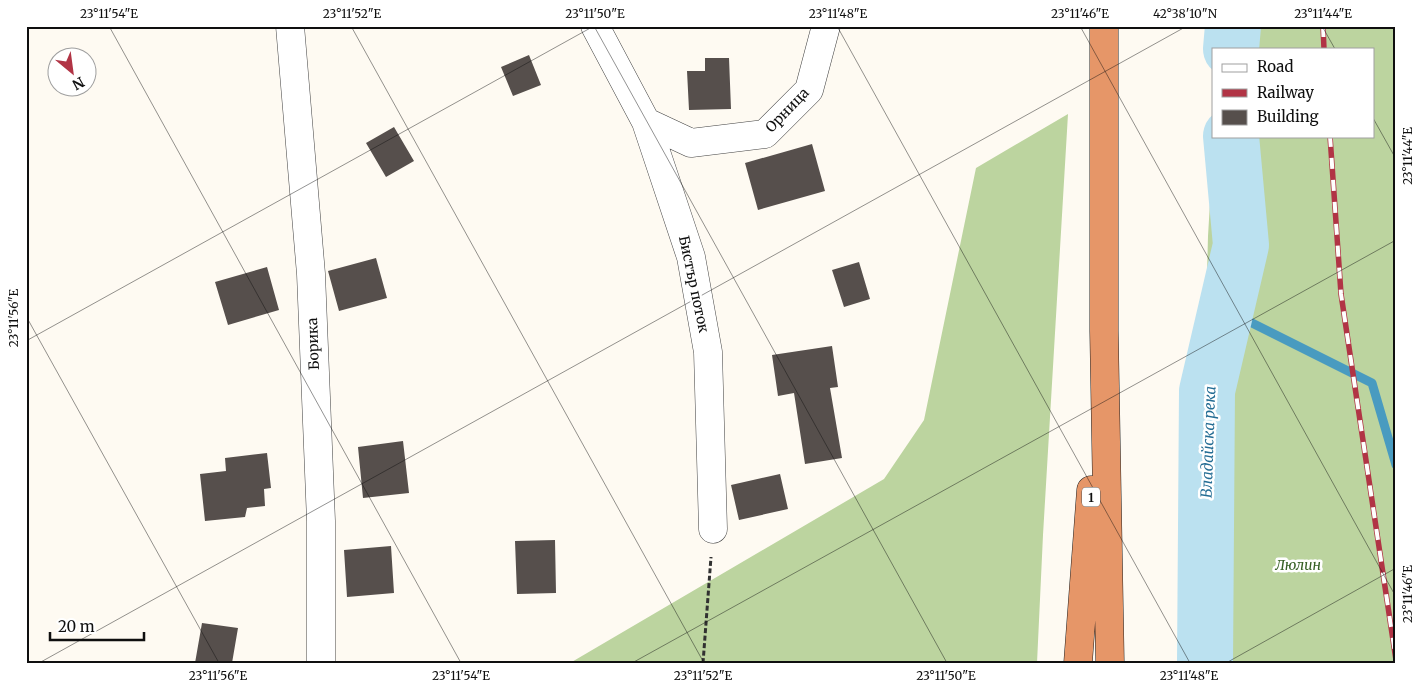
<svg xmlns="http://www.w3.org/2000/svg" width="1422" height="689" font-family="Merriweather,serif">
<rect width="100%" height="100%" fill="#fefaf2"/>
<!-- forest -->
<path fill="#bcd49f" d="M 1219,26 L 1396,26 L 1396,663 L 1197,663 L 1208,236 L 1214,136 L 1373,136 L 1373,49 L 1218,49 Z
M 1068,114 L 1043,535 L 1037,663 L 570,663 L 884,479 L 924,420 L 976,168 Z"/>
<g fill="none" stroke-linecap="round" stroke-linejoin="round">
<!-- stream -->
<path stroke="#499bc0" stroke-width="9" d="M 1226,310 L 1372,383 L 1396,465"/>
<!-- river -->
<path stroke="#bbe1f0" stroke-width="56" d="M 1231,49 L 1233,26
M 1205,663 L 1207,391 L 1241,245 L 1231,136"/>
</g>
<!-- building -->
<path fill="#564f4c" d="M 529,55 L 541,85 L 513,96 L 501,67 Z
M 705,58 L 729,58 L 731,109 L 689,110 L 687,71 L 705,71 Z
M 394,127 L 414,161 L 386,177 L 366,143 Z
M 812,144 L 825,191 L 758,210 L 745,163 Z
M 376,258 L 387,298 L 339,311 L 328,271 Z
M 859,262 L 870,299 L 844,307 L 832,270 Z
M 267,267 L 279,310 L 228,325 L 215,282 Z
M 832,346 L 838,387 L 830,388 L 842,458 L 805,464 L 794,393 L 778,396 L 772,355 Z
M 403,441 L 409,493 L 363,498 L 358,447 Z
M 267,453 L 271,488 L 264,489 L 265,506 L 247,508 L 245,517 L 205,521 L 200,474 L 226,471 L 225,458 Z
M 780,474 L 788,509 L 739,520 L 731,485 Z
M 555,540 L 556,593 L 517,594 L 515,541 Z
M 391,546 L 394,593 L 347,597 L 344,550 Z
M 202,623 L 238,628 L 232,663 L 195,663 Z"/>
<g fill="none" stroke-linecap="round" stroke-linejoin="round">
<!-- minor casing -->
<g stroke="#424242" stroke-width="29">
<path id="minor" d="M 290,26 L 311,274 L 321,521 L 321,663
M 595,26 L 646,122 L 691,257 L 708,352 L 713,529
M 646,122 L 691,143 L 765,134 L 809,90 L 826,26"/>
</g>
<!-- highway casing -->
<g stroke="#202020" stroke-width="29">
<path id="highway" d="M 1104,26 L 1104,331 L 1110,663
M 1078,663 L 1091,490"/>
</g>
<!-- path -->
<path stroke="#313131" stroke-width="3" stroke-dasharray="5 2.5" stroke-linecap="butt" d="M 703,663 L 711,557"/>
<!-- minor -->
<use href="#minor" stroke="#fff" stroke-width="28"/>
<!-- highway -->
<use href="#highway" stroke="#e69668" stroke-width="28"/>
<!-- rail casing -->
<g stroke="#b13445" stroke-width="5.5">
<path id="rail" d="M 1323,26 L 1324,49
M 1330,136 L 1341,294 L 1396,660"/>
</g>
<!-- rail -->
<use href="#rail" stroke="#fff" stroke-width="4" stroke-dasharray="11" stroke-linecap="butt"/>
</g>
<!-- ticks -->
<path fill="none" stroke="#0f0f0f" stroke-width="1" stroke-opacity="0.45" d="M 109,26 L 461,663M 351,26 L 704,663M 594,26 L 947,663M 837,26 L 1190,663M 1080,26 L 1396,597M 1322,26 L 1335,49M 1373,118 L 1396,159M 26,316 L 219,663M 26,341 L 594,26M 39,663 L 1187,26M 632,663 L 1396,240M 1226,663 L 1396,568"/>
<g text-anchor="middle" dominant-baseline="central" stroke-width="5" stroke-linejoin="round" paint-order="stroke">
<!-- shield labels -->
<rect fill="#fff" stroke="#575757" stroke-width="1" x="1082" y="487.5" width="18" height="19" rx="4"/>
<g font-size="12" font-weight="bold" fill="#0f0f0f">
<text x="1091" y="497">1</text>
</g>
<!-- street labels -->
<g font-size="14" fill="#0f0f0f" stroke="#fff">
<text transform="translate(787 110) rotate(-46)">Орница</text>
<text transform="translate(694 284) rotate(78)">Бистър поток</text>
<text transform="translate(313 344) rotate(-92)">Борика</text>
</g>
<!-- park labels -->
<g font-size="14" font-style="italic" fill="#366025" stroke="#fff">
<text x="1298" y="565">Люлин</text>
</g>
<!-- water labels -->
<g font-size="15" font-style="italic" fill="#246d94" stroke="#fff">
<text transform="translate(1208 442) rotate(-88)">Владайска река</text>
</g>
</g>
<!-- border -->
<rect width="1422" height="689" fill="none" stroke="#ffffff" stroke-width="55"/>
<!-- legend -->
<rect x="1212" y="48" width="162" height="90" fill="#ffffff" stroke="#9f9f9f"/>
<rect x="1222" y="64" width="25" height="8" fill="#ffffff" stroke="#9f9f9f"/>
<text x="1257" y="72" font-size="15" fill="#0f0f0f">Road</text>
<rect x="1222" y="89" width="25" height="8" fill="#b13445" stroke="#9f9f9f"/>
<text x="1257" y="98" font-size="15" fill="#0f0f0f">Railway</text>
<rect x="1222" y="110" width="25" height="15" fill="#564f4c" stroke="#9f9f9f"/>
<text x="1257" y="122" font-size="15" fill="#0f0f0f">Building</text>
<!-- north arrow -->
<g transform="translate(72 72) rotate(151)"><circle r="24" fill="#ffffff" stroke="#9f9f9f"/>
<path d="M0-4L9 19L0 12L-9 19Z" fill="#b13445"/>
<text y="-8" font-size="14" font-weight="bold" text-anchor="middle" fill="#0f0f0f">N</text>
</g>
<!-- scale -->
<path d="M50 632v8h94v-8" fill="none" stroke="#0f0f0f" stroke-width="2.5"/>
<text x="58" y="632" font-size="15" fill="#0f0f0f" stroke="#ffffff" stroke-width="4" paint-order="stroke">20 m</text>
<rect x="28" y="28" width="1366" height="634" fill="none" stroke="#0f0f0f" stroke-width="2"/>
<g font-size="12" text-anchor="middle" fill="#0f0f0f">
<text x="109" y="18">23°11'54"E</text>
<text x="352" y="18">23°11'52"E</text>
<text x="595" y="18">23°11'50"E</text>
<text x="838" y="18">23°11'48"E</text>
<text x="1080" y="18">23°11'46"E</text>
<text x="1185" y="18">42°38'10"N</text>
<text x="1323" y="18">23°11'44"E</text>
<text transform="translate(1408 156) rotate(-90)" y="4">23°11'44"E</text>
<text transform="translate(14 318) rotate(-90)" y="4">23°11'56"E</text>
<text transform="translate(1408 594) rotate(-90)" y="4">23°11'46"E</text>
<text x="218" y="680">23°11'56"E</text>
<text x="461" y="680">23°11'54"E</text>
<text x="703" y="680">23°11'52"E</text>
<text x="946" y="680">23°11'50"E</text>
<text x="1189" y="680">23°11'48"E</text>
</g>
</svg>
